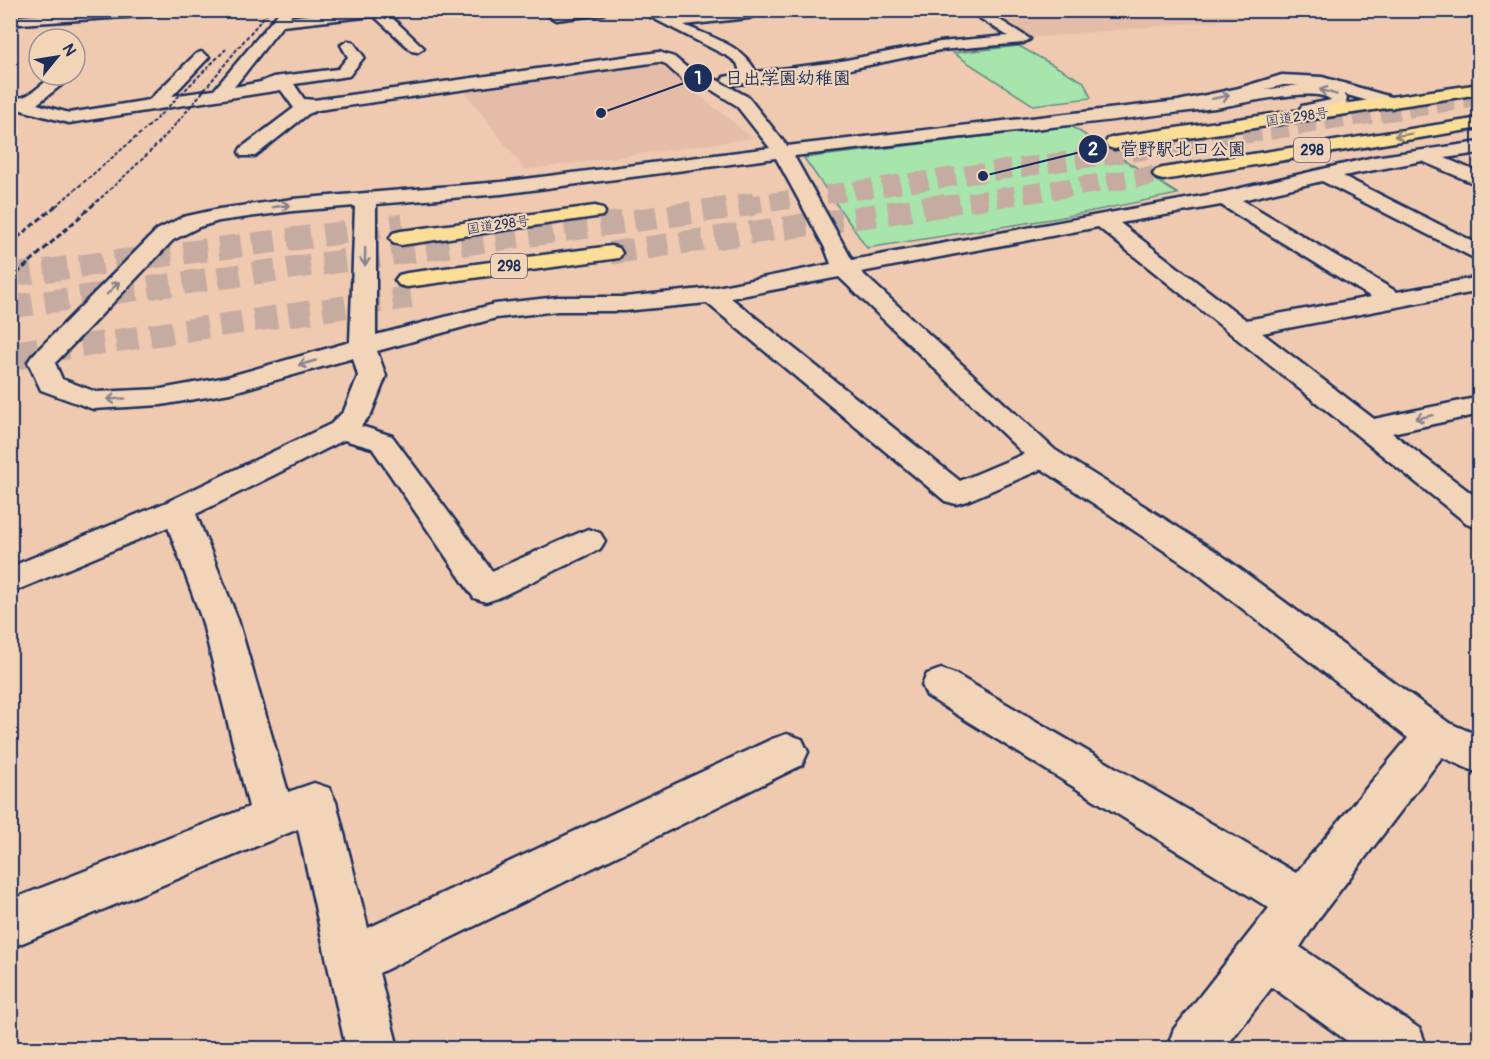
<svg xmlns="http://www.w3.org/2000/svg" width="1490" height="1059" font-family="Pangolin,'Klee One',sans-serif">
<rect width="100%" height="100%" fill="#efcab1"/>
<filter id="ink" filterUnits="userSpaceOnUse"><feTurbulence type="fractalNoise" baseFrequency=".0167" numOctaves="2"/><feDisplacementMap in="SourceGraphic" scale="12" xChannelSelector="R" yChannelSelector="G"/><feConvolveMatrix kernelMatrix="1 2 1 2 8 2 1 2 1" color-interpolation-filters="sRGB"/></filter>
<g filter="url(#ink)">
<!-- built -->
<path fill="#e4bca8" d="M 982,11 L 1321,11 L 1031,38 Z
M 653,59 L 753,138 L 525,170 L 461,87 Z"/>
<!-- green -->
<path fill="#a7e5ac" stroke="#618a85" stroke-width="1.5" d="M 1019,46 L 1084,82 L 1091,98 L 1033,105 L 953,53 Z
M 1071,126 L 1178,194 L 1058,218 L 867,248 L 804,158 Z"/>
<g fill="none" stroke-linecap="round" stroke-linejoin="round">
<!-- highway-tunnel-far2 -->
<path stroke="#c5aba0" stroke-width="19" stroke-dasharray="19 9" stroke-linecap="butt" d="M 743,206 L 1132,152 L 1480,97
M 941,206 L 1163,174"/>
<!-- highway-tunnel-far1 -->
<path stroke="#c5aba0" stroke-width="23" stroke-dasharray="23 12" stroke-linecap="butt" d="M 611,253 L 951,204
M 10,275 L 403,225
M 10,307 L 754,204
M 46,351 L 411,297"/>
<!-- highway-tunnel -->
<path stroke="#c5aba0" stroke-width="29" stroke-dasharray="29 15" stroke-linecap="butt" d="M 10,356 L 56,349"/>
<!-- minor casing -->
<g stroke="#1b2f5e" stroke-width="5">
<path id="minor" d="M 102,10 L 176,10 L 170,14 L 20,24 L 13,20 L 20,16 Z
M 281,10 L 294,10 L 290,17 L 349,10 L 398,10 L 388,14 L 424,48 L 417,52 L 412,51 L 374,16 L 282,26 L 234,87 L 261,82 L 273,77 L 338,69 L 348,57 L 341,45 L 348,41 L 353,42 L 364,57 L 349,76 L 294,84 L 304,99 L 314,100 L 659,52 L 674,57 L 698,77 L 717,80 L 748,97 L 787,146 L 1178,101 L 1239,88 L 1282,75 L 1322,77 L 1398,99 L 1400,103 L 1392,108 L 1344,94 L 1347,98 L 1345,107 L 1314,114 L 1309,120 L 1297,120 L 1294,116 L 1302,106 L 1331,100 C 1316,85 1237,105 1215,108 C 1075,125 934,140 794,156 L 852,260 L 1224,192 L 1374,157 L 1480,142 L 1480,153 L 1445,158 L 1480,173 L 1480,186 L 1422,161 L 1343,176 L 1480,245 L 1480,261 L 1322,181 L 1242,200 L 1397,292 L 1480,277 L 1480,291 L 1262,333 L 1374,419 L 1480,397 L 1480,414 L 1392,433 L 1480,500 L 1480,528 L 1469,525 L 1098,227 L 861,272 L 1055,450 L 1217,552 L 1449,723 L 1480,736 L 1480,774 L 1442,757 L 1319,918 L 1300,947 L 1420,1029 L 1427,1048 L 1357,1048 L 1272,987 L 1225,1048 L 1167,1048 L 1174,1029 L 1269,908 L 927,696 L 922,685 L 927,674 L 941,669 L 955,674 L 1296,873 L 1408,738 L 1193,570 L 1042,469 L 967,501 L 956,504 L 945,501 L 707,303 L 624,311 L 558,311 L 496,318 L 377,351 L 386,376 L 371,414 L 361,426 L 392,436 L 492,571 L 588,529 L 600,533 L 605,541 L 600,549 L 498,598 L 486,602 L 474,598 L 372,448 L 344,440 L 196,514 L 238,620 L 288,792 L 314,783 L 329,788 L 336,802 L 368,928 L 772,739 L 787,734 L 802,739 L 808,752 L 802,765 L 379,973 L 398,1048 L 346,1048 L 298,829 L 10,948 L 10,900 L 249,807 L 202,620 L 168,527 L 10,593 L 10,567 L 167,502 L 331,424 L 344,411 L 358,376 L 353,358 L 230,393 L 161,405 L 93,409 L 41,390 L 28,362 L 32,356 L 157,230 L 183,217 L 219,209 L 293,199 L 501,182 L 770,148 L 736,105 L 707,87 L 687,84 L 664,63 L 658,62 L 318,110 L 308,114 L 255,156 L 241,156 L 239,152 L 241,148 L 294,108 L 281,90 L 69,123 L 10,107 L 10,97 C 29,102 39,84 54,76 C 59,74 68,75 74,75 L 37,104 L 69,113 L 149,100 L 196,54 L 201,52 L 209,57 L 172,96 L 214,90 ZM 1283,85 L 1299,85 L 1264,90 ZM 776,158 L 825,248 L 831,264 L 712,288 L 624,297 L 558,297 L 495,304 L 376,335 L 376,204 L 501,194 ZM 1221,205 L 1371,297 L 1246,320 L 1120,223 ZM 355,206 L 350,342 L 227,377 L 161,389 L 96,392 L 62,379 L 55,363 L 173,240 L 199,227 L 219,221 L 293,211 ZM 839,277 L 1024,454 L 960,481 L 731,298 Z
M 567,10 L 609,10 L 603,14 L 556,20 L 549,16 L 551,13 Z
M 637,10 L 655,10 L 670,18 L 753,10 L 756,14 L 749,18 L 684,25 C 710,37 743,45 756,72 L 836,62 L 940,42 L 1008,36 L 967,10 L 984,10 L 1030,39 L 1023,43 L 940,50 L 836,72 L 730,85 L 722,80 L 724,77 L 741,74 L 737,63 L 729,57 Z"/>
</g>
<!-- highway casing -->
<g stroke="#1b2f5e" stroke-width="5">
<path id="highway" d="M 1480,84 L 1480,94 L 1114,149 L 1108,147 L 1105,143 L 1108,139 L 1114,137 Z
M 1480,118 L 1480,128 L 1163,180 L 1156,178 L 1153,174 L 1156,170 L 1163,168 Z
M 595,206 L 602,208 L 605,212 L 602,216 L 401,245 L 393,243 L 390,238 L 393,233 L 401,231 Z
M 611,246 L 619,248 L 622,253 L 619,258 L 407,287 L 399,285 L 395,280 L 399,275 L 407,273 Z"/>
</g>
<!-- minor -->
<use href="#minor" fill="#f2d5b9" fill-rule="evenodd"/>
<!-- highway -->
<use href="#highway" fill="#fdde96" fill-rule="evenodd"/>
<!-- rail-far1 -->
<path stroke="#1b2f5e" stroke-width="2" stroke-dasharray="4 2" stroke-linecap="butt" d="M 56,206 L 149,126 L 226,49
M 92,206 C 117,183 143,160 166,135 C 202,95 234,51 270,10"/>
<!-- rail -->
<path stroke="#1b2f5e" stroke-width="3" stroke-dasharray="6 3" stroke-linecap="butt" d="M 10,244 L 58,204
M 10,280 L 94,204"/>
</g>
<!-- one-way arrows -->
<defs><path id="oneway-shaft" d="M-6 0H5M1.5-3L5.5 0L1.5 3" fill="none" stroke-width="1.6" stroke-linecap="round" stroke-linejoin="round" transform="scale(1.5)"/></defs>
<g stroke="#86828c">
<use href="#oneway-shaft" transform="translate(1328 92) rotate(-163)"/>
<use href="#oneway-shaft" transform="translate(1221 97) rotate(-12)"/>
<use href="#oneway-shaft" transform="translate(281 206) rotate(-8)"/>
<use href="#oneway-shaft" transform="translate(365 257) rotate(91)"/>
<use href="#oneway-shaft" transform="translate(113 288) rotate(-46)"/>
<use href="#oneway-shaft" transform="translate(307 363) rotate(164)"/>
<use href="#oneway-shaft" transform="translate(116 399) rotate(177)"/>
<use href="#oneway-shaft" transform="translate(1424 417) rotate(168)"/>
</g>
<use stroke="#8c867a" href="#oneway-shaft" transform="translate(1403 135) rotate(171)"/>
</g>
<g text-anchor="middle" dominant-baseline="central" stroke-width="4.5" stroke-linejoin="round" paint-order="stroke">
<!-- far-street labels -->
<g font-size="14" fill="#1b2f5e" stroke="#f2d5b9">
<text transform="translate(1297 117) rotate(-8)">国道298号</text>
<text transform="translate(498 225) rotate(-8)">国道298号</text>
</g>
<!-- shield labels -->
<g fill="#f2d5b9" stroke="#5c6179" stroke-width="1.5">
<rect x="1294" y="138" width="36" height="24" rx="4.5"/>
<rect x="491" y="254" width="36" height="24" rx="4.5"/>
</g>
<g font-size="15" font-weight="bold" fill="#1b2f5e">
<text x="1312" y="150">298</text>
<text x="509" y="266">298</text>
</g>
</g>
<!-- callouts -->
<path fill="none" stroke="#1b2f5e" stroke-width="2" d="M601 113L698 78M983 176L1093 149"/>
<g fill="#1b2f5e" stroke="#f2d5b9" stroke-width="2">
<circle cx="601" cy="113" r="6"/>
<circle cx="983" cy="176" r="6"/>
<circle cx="698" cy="78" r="15"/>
<circle cx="1093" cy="149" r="15"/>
</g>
<g font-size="18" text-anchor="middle" font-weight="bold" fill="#fff">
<text x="698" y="84">1</text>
<text x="1093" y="155">2</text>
</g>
<g font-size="18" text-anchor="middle" font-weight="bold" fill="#1b2f5e" stroke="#f2d5b9" stroke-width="4.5" stroke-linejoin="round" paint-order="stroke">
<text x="788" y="84">日出学園幼稚園</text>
<text x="1183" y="155">菅野駅北口公園</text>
</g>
<!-- margin -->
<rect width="1490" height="1059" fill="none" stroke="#f2d5b9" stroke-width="36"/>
<rect x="18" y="18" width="1454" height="1023" fill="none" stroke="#1b2f5e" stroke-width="2" filter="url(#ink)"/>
<!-- north arrow -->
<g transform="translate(57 57) rotate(60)"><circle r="28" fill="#f2d5b9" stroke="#9c9395" stroke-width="1.5"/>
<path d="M0-4.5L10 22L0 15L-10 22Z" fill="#1b2f5e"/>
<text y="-9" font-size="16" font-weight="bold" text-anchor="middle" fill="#1b2f5e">N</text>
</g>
</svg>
